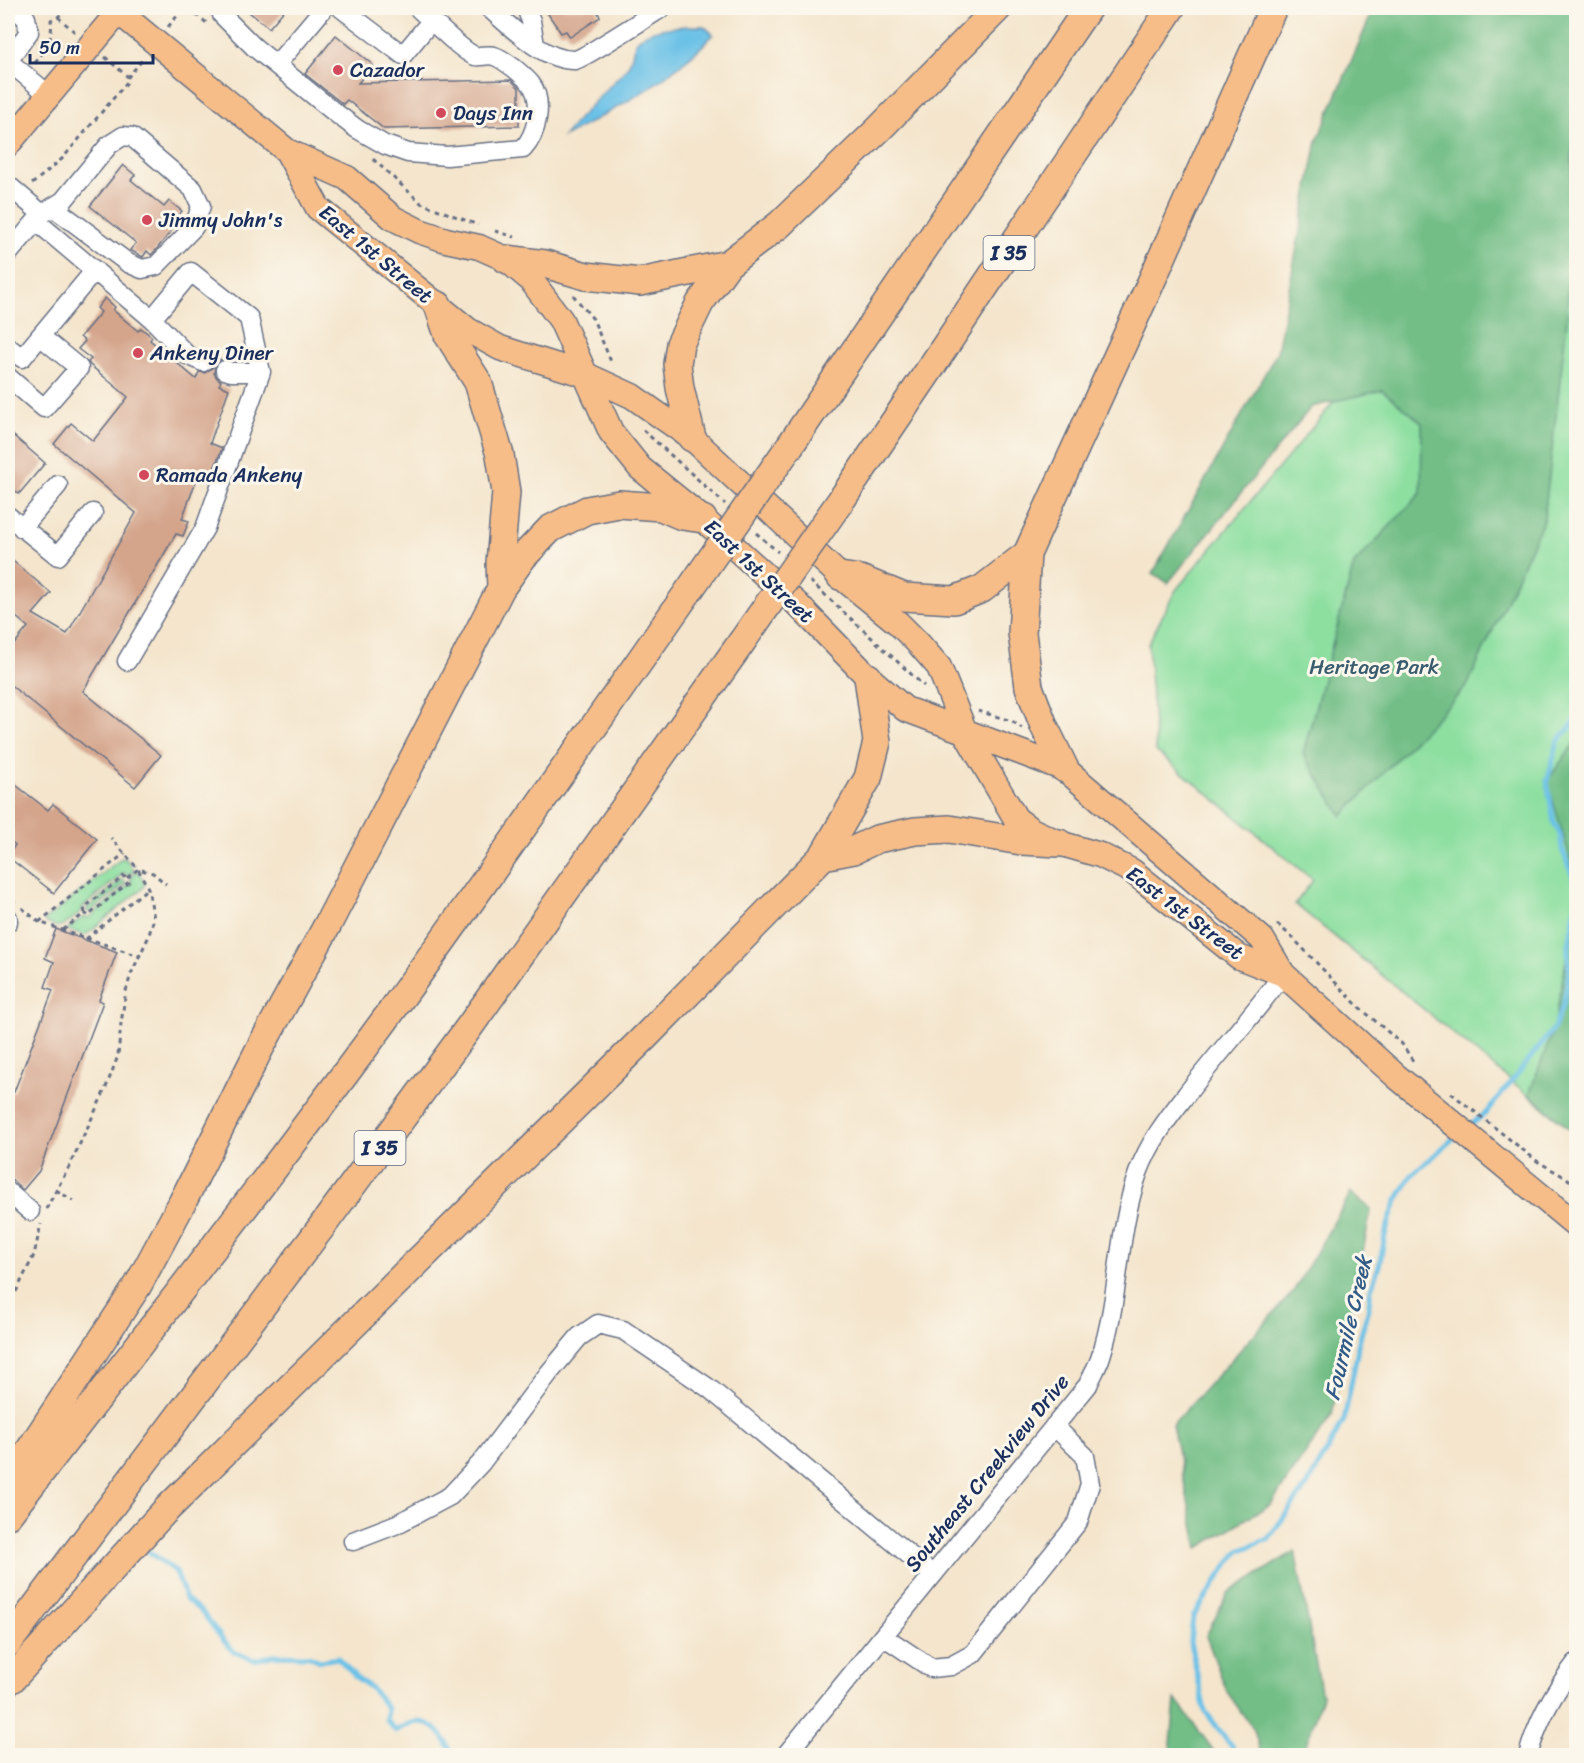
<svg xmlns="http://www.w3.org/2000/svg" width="1584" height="1763" font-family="Sriracha,sans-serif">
<rect width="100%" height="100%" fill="#fbf7ec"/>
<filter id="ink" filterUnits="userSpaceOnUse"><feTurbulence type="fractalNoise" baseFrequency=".0167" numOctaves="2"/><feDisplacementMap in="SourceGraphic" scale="12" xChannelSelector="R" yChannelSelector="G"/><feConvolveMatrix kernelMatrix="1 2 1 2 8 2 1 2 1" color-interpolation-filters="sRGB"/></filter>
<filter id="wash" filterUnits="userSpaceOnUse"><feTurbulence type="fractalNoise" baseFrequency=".008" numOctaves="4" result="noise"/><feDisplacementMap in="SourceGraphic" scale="24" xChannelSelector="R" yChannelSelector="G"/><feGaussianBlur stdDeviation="1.35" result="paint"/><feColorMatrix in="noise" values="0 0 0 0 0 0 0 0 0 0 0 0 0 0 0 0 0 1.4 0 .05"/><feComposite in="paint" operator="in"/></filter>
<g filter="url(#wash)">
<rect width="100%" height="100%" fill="#f4e5cc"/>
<!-- green -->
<path fill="#8ddfa0" stroke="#54877f" stroke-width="1.5" d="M 1576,95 L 1576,1134 L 1295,904 L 1313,880 L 1156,751 L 1148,644 L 1176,590 L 1360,371 Z
M 122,858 L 126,859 L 134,870 L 128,875 L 124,873 L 82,908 L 81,912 C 67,923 61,933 44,921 Z
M 138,871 L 145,884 L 143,888 L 87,934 L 84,935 L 68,930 L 68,928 L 84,917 L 89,918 L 131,883 L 131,878 L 134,873 Z
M 123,879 L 126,883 L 89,913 L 86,909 Z"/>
<!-- forest -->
<path fill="#72be86" stroke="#467672" stroke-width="1.5" d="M 1374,8 L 1576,8 L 1576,67 L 1575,70 L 1567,320 L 1544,519 L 1467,686 L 1342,816 L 1303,754 L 1354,564 L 1421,493 L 1422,423 L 1382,390 L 1311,407 L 1168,583 L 1153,573 L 1277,352 L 1317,141 Z
M 1576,741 L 1576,878 L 1547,781 Z
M 1576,905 L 1576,1134 L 1529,1094 L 1554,1028 Z
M 1351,1193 L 1371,1209 L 1332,1415 L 1271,1504 L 1198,1548 L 1172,1425 L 1293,1292 Z
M 1295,1551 L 1322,1696 L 1303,1755 L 1261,1755 L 1254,1730 L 1227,1692 L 1206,1636 L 1228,1593 Z
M 1175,1699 L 1217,1755 L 1170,1755 Z"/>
<!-- water -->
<path fill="#6ac1e7" stroke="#4278a2" stroke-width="1.5" d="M 704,26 L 713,34 C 705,45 696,52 686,60 C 649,92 605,114 562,138 C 575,122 589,107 603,93 C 611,84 621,76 628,66 C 634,56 631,44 641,37 C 655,26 687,26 704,26 Z"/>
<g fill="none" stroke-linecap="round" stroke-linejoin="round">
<!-- stream -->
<path stroke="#6ac1e7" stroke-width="5" d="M 1576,717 L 1576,721 L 1558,741 L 1547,781 L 1554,823 L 1560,834 L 1562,849 L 1576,884
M 1468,1127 L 1487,1112 L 1554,1028 L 1564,1002 L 1569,971 L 1568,950 L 1576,906
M 148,1551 L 176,1572 L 186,1599 L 202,1612 L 223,1640 L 234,1652 L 255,1660 L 274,1655 L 309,1656 L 320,1661 L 338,1658 L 356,1677 L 371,1688 L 387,1708 L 386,1720 L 396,1731 C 402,1727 411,1721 419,1722 C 436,1723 447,1741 453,1756
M 1239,1756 L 1205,1711 L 1190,1642 L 1193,1617 L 1226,1567 L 1239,1551 L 1268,1539 L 1310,1481 L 1344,1420 L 1357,1354 L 1358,1345 L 1368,1311 L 1371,1289 L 1379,1266 L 1386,1231 L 1396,1202 L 1411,1176 L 1456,1136"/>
</g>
<g id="blocks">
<!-- building -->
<path fill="#d4a48b" d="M 244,8 L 286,8 L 269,28 Z
M 544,8 L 596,8 L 600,17 L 570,37 L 566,31 L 561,33 Z
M 336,35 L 373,65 L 358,83 L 511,80 L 519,88 L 519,126 L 384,129 L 347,100 L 343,104 L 305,74 Z
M 123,165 L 135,175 L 131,180 L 164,207 L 169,201 L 182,211 L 176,218 L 179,221 L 156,250 L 151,255 L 147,251 L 143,257 L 130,250 L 136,243 L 90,206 Z
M 105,298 L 115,307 L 113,310 L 138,331 L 141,328 L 152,337 L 150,340 L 196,379 L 199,372 L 205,373 L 213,367 L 214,361 L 213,356 L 221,360 L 215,366 L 214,373 L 217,378 L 221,381 L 219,385 L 229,389 L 210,443 L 222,448 L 211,477 L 199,473 L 182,519 L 189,521 L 183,536 L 176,534 L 83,691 L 161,755 L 135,787 L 8,683 L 8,652 L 28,627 L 8,610 L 8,557 L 51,593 L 33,614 L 67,634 L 136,513 L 54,444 L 71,423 L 93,441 L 128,397 L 90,365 L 88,362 L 91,359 L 78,349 L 85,341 L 80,337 L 101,312 L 97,308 Z
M 8,431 L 45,463 L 19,494 L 8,485 Z
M 8,779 L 48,810 L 53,804 L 97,839 L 54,893 L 8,857 L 8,855 L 15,845 L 8,838 Z
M 56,929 L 117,952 L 99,1000 L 103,1002 L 39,1171 L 23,1190 L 8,1176 L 8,1104 L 12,1091 L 14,1092 L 53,990 L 45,987 L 54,962 L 45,958 Z"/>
</g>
</g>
<g filter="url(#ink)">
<use href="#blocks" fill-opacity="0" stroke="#676f84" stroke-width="1.5"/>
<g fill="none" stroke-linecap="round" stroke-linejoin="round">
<!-- minor casing -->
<g stroke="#676f84" stroke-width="21">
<path id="minor" d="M 221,8 L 222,15 L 254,47 L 333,111 L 357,129 L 385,145 L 408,153 L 447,156 L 523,149 C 537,134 544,102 531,84 C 526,78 520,73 514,68 C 508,64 501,58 494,56 C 488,54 481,57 475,56 C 463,52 429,18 418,8
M 341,8 L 403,55 L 432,20
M 489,8 C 511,27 544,61 575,60 C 583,59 650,15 662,8
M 528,13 L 531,21 L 535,45
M 8,59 L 13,54 L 29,32 L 26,18 L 14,8
M 8,61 L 49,95
M 276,65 L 324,8
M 8,185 L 42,214 L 8,254
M 42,214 L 63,201 L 109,145 L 123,136 L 132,137 L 193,189 L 201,206 L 194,227 L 156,266 L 142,269 L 128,263 L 53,207
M 36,221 L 152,319 L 187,355 L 203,362
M 8,347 L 22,358 L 95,270
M 225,370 L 231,372 L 261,372
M 8,377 L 44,408 L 79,368 L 40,336
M 8,516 L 58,556 L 93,513
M 22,528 L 58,485
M 127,661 L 205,528 L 261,372 L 249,318 L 191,272 L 152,319
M 8,918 L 8,922
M 8,1192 L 30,1211
M 353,1541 L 397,1524 L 450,1496 L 481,1463 L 549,1373 L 579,1337 L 598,1324 L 623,1330 L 710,1389 L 932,1574
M 883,1636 L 931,1668 L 951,1666 L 973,1654 L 1078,1522 L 1090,1484 L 1085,1456 L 1054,1426
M 785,1756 L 1088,1385 C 1092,1375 1098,1366 1101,1356 C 1120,1296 1117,1232 1138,1173 C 1149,1143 1167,1119 1186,1095 C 1217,1054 1253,1016 1283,974
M 1528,1756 C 1537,1721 1555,1690 1576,1663"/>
</g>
<!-- major casing -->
<g stroke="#676f84" stroke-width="27">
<path id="major" d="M 114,8 L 287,151 L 347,178 L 393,218 L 419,231 L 446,240 L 479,247 L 506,259 L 531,280 L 561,320 L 611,432 L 640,468 L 703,519 L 796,603 L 868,677 L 905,709 L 1065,769 L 1262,939 L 1283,974 L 1396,1076 L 1576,1225
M 8,144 L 122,8
M 287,151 L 318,208 L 468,330 L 500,348 L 586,375 L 632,396 L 692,438 L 840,576 L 898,623 L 919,644 L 939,667 L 965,732 L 1016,819 L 1031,830 L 1059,843 L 1100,855 L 1132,871 L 1239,957 L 1283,974"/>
</g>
<!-- highway casing -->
<g stroke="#676f84" stroke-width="30">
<path id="highway" d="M 506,259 L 545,264 L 586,276 L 640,282 L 728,264
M 438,305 L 448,335 L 478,382 L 500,455 L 506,492 L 500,563 L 501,588
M 692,438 L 680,388 L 677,364 L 680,344 L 700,303 L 728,264 L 779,225 L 879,129 L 998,8
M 789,447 L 1088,8
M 844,496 L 932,366 L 1171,8
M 840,576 L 860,579 L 904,597 L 954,600 L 982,589 L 1027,554
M 1065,769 L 1044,726 L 1029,687 L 1022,633 L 1027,554 L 1148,289 L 1273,8
M 823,856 L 854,850 L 877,839 L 915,831 L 949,829 L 1021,841 L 1059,843
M 8,1481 L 31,1448 L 138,1285 L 181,1205 L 260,1048 L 328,924 L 501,588 L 523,557 L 550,529 L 587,510 L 619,504 L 661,507 L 682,516 L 703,519
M 8,1515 C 134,1351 262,1187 385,1020 C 488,879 588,735 688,592
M 8,1643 L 320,1229 L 470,1026 L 741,643
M 8,1681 L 12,1679 L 164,1512 L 645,1037 L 823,856 L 868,778 L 877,742 L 868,677"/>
</g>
<!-- path -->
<path stroke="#676f84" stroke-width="3" stroke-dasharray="4.5 4.5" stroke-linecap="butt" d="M 180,8 L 183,9 L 188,8 L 208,24
M 58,17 L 77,34
M 168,27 L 183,9
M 105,57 L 128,77
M 35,63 C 47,47 53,41 51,20 L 58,17 L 67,8
M 8,93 L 14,86
M 373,159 L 421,203 L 478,225
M 32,184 L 63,158 L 128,81 L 128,77 L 144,58
M 495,231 L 515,237
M 573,295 L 593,319 L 612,364
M 643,430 L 725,504
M 756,533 L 778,552
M 810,581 L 924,686
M 978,711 L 1012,721 L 1022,728
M 8,863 L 8,862
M 8,895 L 15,902
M 22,908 L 39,922 L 139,956
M 85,913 L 84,908 L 124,876 L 127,878
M 39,922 L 125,853
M 1277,924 L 1292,937 L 1359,1007 L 1402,1044 L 1415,1064
M 63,930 L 85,913 L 88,916 L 129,882 L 127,878 L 138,869 L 153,873 L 166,884
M 86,939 L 148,888
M 1451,1093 L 1537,1161 L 1568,1179 L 1576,1186
M 56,1190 L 74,1201
M 46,1209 L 69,1167 L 105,1090 L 118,1056 L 121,1023 L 126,991 L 131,974 L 148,938 L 154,918 L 148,888 L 138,869 L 111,838
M 8,1308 L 34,1255 L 41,1224"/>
<!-- minor -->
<use href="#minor" stroke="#fff" stroke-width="18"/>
<!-- major -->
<use href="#major" stroke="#f7bd88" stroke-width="24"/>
<!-- highway -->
<use href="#highway" stroke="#f7bd88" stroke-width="27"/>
<!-- highway-bridge casing -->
<g stroke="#676f84" stroke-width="30" stroke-linecap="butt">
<path id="highway-bridge" d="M 688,592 L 789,447
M 741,643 L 844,496"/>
</g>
<!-- highway-bridge -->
<use href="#highway-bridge" stroke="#f7bd88" stroke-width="27"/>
</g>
</g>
<!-- markers -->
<g fill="#d1495b" stroke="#fbf7ec" stroke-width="2">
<circle cx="338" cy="70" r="6"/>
<circle cx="441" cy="113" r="6"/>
<circle cx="147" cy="220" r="6"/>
<circle cx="138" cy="353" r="6"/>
<circle cx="144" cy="475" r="6"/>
</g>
<g text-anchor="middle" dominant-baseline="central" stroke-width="6" stroke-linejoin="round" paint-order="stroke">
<!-- shield labels -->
<g fill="#fbf7ec" stroke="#5e6b89" stroke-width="1.5">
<rect x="983.5" y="236" width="51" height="34" rx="4.5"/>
<rect x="354.5" y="1131" width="51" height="34" rx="4.5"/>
</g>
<g font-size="20" font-weight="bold" fill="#1b2f5e">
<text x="1009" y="253">I 35</text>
<text x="380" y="1148">I 35</text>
</g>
<!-- poi labels -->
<g font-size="21" fill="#1b2f5e" stroke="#fbf7ec" text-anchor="start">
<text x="350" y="70">Cazador</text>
<text x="453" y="113">Days Inn</text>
<text x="159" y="220">Jimmy John's</text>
<text x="150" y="353">Ankeny Diner</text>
<text x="156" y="475">Ramada Ankeny</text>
</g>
<!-- street labels -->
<g font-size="21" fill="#1b2f5e" stroke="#fbf7ec">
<text transform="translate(376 254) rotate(40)">East 1st Street</text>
<text transform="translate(759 571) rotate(43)">East 1st Street</text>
<text transform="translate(1185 913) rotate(37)">East 1st Street</text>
<text transform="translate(987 1473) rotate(-51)">Southeast Creekview Drive</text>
</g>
<!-- park labels -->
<g font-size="21" fill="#385b6e" stroke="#fbf7ec">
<text x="1374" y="667">Heritage Park</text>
</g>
<!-- water labels -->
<g font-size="22" font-style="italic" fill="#335b87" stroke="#fbf7ec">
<text transform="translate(1348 1328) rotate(-77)">Fourmile Creek</text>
</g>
</g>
<!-- margin -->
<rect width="1584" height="1763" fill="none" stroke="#fbf7ec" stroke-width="30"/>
<!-- scale -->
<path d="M30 54v9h123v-9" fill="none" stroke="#1b2f5e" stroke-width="3"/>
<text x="39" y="54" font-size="18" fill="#1b2f5e" stroke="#fbf7ec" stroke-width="4.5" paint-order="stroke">50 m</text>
</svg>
